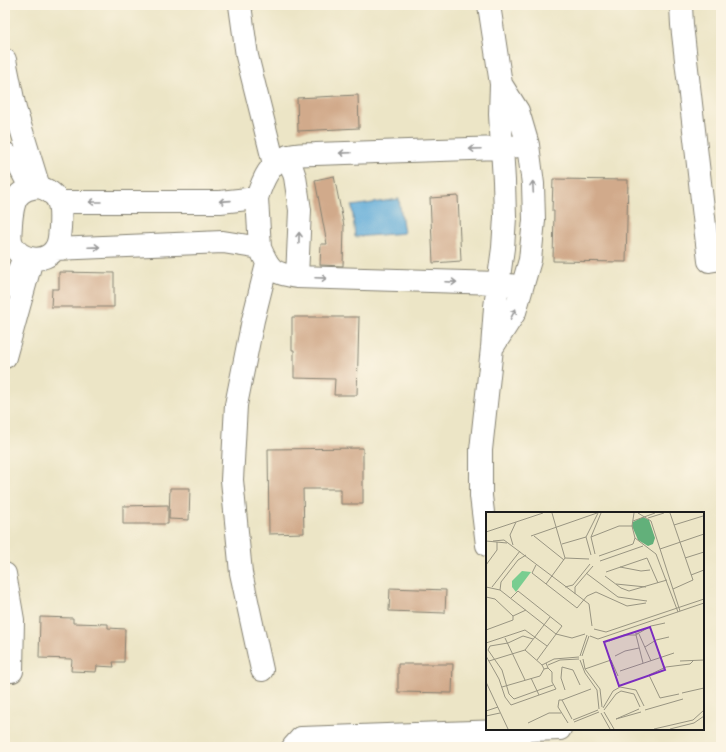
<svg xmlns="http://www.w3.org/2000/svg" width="726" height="752" font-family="'IM FELL Double Pica',serif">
<rect width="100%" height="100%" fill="#fcf5e5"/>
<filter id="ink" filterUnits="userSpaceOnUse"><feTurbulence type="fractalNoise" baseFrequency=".025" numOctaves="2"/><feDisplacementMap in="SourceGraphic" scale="8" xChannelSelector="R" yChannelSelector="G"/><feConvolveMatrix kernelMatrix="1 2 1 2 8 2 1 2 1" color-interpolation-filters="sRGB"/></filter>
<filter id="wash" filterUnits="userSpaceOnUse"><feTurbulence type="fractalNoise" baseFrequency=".012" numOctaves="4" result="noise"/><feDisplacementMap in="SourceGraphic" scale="16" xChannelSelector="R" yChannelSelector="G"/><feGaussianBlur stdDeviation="0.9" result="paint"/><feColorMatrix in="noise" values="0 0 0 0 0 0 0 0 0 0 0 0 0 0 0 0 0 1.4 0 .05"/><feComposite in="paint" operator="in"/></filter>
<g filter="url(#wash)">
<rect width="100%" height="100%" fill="#ece5c6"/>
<!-- water -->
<path fill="#61acd9" stroke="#3e647a" d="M 399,199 L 404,233 L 355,237 L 352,206 Z"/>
<g id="blocks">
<!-- building -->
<path fill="#d1aa8b" d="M 358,95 L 359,128 L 298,131 L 297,98 Z
M 334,176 L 344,226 L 343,266 L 320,265 L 321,244 L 327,244 L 315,180 Z
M 553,179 L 628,180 L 626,262 L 553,261 L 554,211 L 552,211 Z
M 458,196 L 461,261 L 433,263 L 430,198 Z
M 59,272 L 114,273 L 114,307 L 51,307 L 52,289 L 59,289 Z
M 292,317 L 359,317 L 357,395 L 334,395 L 335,379 L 294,378 L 294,350 L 292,350 Z
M 363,448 L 363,504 L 341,504 L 341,489 L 303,489 L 304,533 L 269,534 L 268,449 Z
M 170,488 L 190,488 L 189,520 L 169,519 Z
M 168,505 L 168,524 L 123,524 L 123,506 Z
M 390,588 L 446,590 L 445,613 L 389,611 Z
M 40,617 L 73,618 L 73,623 L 108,624 L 108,628 L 125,629 L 124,662 L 113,662 L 114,667 L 97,666 L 96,672 L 71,671 L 72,659 L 39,658 Z
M 398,664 L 453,664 L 452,693 L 398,692 Z"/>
</g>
</g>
<g filter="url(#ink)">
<use href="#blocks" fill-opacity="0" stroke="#848071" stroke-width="1"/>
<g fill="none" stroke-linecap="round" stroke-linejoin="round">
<!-- minor casing -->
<g stroke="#848071" stroke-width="24">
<path id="minor" d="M 240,5 L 247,56 L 274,164
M 681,5 L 682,25 L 709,261 L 721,259
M 5,60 L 15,109 L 39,187
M 5,153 L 19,166 L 30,187
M 288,156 L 295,177 L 300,210 L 297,277
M 39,187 C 62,194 61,208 60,228 C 59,235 60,242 55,249 C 45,264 20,261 12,244 C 9,237 11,230 11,223 C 13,202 15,189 39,187 Z
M 257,198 L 260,248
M 59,202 L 220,202 L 257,198 C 262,182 270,160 290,156 C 298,154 306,154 315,154 L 501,148 L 528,145
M 55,249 L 223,242 L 260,248 C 270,271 273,273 297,277 L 498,283 L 522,287
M 5,287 L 16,277 L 24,257
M 494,345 L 515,312 L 530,260 L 534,220 L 533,184 L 528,145 L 518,111 L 501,84
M 5,357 L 32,259
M 487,545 L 481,496 L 481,450 L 492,348 L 495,307 L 503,248 L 505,217 L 504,181 L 500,114 L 501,84 L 489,5
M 5,574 L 13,620 L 12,671
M 262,670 L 241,573 L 232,480 L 236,405 L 253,320 L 267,264
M 293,747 L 301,738 L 560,729"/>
</g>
<!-- minor -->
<use href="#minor" stroke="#fff" stroke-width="22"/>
</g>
<!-- one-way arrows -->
<defs><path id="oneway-shaft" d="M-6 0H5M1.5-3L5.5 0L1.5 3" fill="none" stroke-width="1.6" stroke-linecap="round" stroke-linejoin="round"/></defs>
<g stroke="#999">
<use href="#oneway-shaft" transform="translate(475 149) rotate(178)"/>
<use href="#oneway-shaft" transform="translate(345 153) rotate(178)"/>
<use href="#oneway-shaft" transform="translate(533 187) rotate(-93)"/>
<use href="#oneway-shaft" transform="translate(225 201) rotate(176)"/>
<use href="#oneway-shaft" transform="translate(95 202) rotate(180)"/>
<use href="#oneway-shaft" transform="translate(299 238) rotate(-89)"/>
<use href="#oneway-shaft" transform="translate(94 247) rotate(-2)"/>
<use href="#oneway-shaft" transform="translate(321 278) rotate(2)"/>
<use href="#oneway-shaft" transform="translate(451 282) rotate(2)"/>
<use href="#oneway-shaft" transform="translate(513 314) rotate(-62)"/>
</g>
</g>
<!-- overview -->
<g transform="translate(486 512)">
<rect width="218" height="218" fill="#ece5c6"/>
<path d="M 36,59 L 45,60 L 30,80 L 26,75 L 26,69 Z" fill="#79cd90"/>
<path d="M 157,5 L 163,8 L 169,26 L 167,32 L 162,34 L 152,28 L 146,14 L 147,10 Z" fill="#62b07a"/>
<path fill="none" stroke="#999582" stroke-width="1" d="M 148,1 L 146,14 L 149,26 L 170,42 L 192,100M 152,1 L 165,9 L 194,99M 184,1 L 207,68 L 187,77M 162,6 L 178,1M 147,9 L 169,1M 188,13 L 217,4M 0,20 L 57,1M 45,24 L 111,1M 48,24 L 78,48M 105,25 L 133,14 L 146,14M 0,29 L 21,31M 7,29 L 18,28 L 103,92 L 106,114M 76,32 L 100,25M 27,33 L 24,23 L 30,10M 174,37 L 218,22M 109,42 L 105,25 L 115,1M 105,43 L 100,25 L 112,1M 113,44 L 147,32 L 149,26M 79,46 L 103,47M 199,46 L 218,40M 114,49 L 157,34M 0,53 L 11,38 L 11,30M 50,53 L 46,61 L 91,96 L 101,84 L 110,80 L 141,94 L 160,91M 134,55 L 155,59 L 164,58M 120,60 L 161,46 L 172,71M 100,61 L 132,85 L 161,89M 205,63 L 218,58M 119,64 L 135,76 L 143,79 L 181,68M 60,72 L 79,46 L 66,1M 130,72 L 160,75M 0,75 L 14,78 L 70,122 L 86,126 L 99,122M 6,75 L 34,39M 79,75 L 87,73 L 104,52M 14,78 L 15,70 L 32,48 L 40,43M 89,82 L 89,75 L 107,54M 0,85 L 9,87 L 27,104M 25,86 L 32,79 L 76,114 L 51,148M 108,117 L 120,120 L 218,87M 0,118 L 27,108 L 27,104 L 40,98M 153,121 L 165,114 L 179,111M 153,122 L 165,149M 150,123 L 157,151M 104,124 L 112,127 L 218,91M 19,126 L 39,168M 47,127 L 37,124 L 22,131 L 4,134 L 2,138 L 16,158 L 23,182 L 28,187 L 67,173M 123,129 L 138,123 L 150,123 L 153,121 L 149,122M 0,131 L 39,118 L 61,134M 159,135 L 170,128 L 183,125M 39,138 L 56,153M 0,144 L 13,167 L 19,185 L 25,193 L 70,177 L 66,170 L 66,160 L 62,156M 94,144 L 101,123M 96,144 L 103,124M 129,144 L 139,139 L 153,136M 97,147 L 99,157 L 114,177 L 116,195M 94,148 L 99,161 L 111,178 L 113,197M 3,149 L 39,138 L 64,105M 194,149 L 218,148M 60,151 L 62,156 L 58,157 L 56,153 L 68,147 L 93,145M 62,153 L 74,148 L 93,147M 99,157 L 125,148 L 132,164M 134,159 L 188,141M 45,166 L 53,183M 0,170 L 22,217M 16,175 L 54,164 L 58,157M 79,178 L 75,166 L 76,155 L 87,158 L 94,173M 196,181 L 218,176M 193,182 L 174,186 L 163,163 L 180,155 L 204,152 L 208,148M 76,188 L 105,177M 117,196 L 127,179 L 134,175 L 150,178 L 158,194M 153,197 L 130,207 L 155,200M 118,198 L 130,182 L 135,179 L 148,182 L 154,195M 159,198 L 197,187M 0,199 L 12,195M 118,200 L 128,217M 115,201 L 124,217M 0,204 L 14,201M 87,208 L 112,198M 88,210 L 113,200M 42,211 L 63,201 L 75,201M 82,211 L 72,195 L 73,188 L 76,188 L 86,207M 168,217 L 207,208 L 218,198M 184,217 L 208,211 L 218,204"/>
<path fill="#7b2cbf" fill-opacity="0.15" stroke="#7b2cbf" stroke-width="2" d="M 164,115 L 179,158 L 133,174 L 118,130 Z"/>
<rect width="218" height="218" fill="none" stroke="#1c1c1c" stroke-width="2"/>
</g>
<!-- margin -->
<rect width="726" height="752" fill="none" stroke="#fcf5e5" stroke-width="20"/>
</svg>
